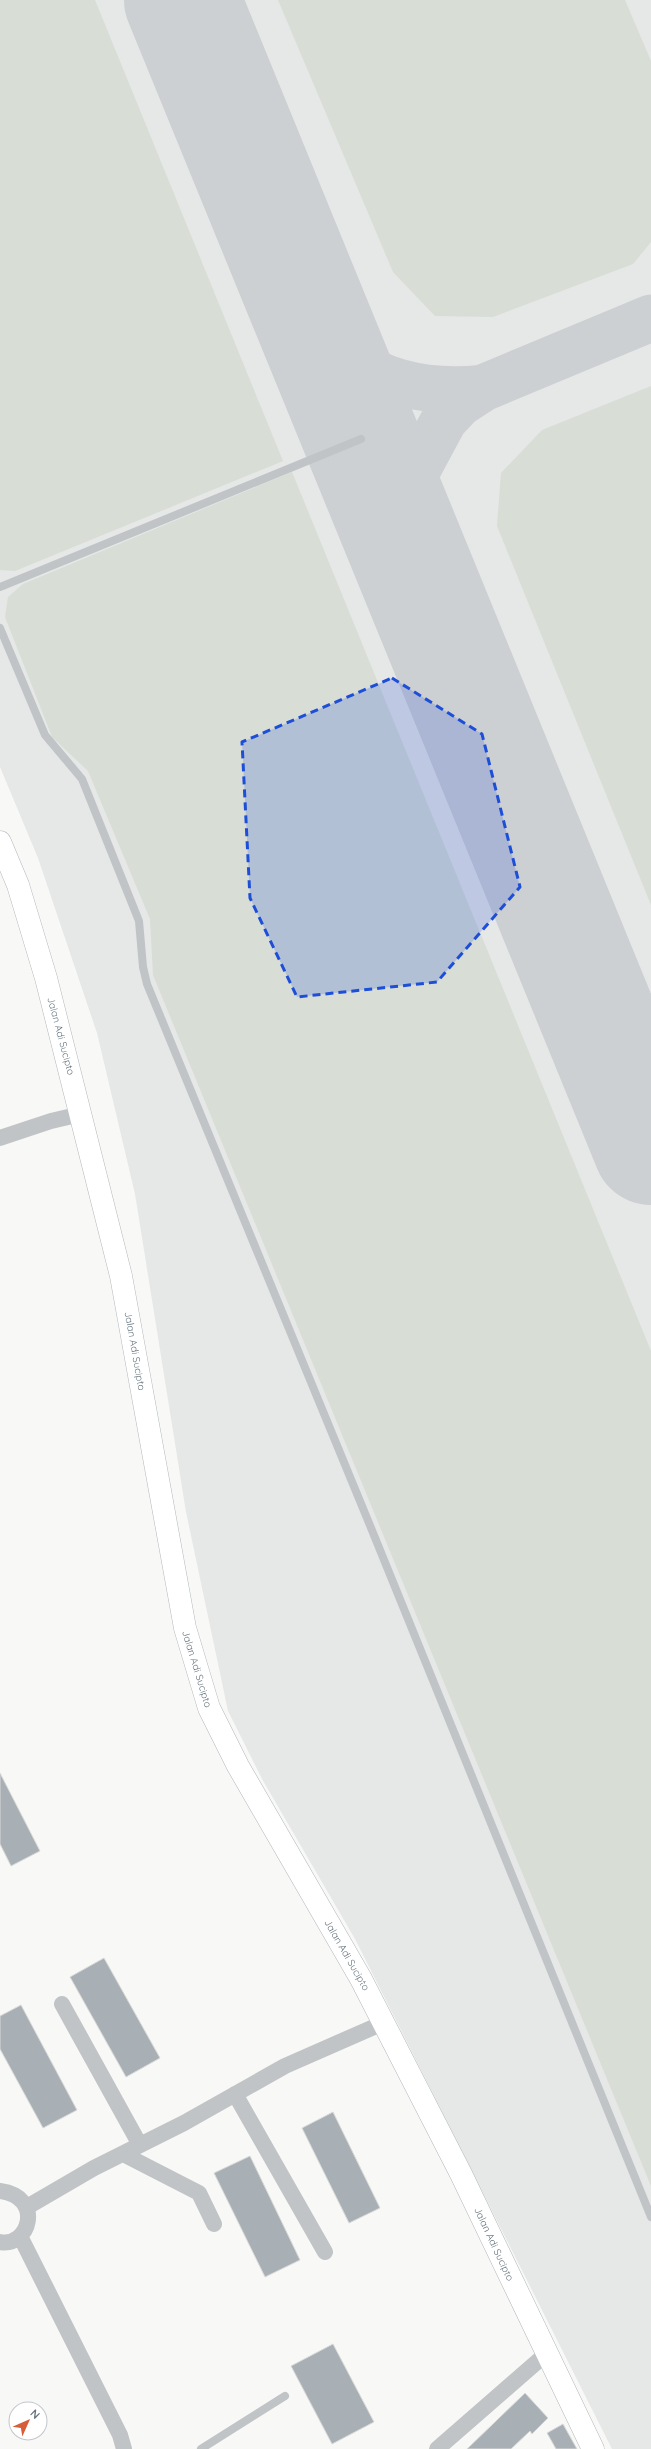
<svg xmlns="http://www.w3.org/2000/svg" width="651" height="2449" font-family="Quicksand,sans-serif">
<rect width="100%" height="100%" fill="#f8f8f6"/>
<!-- built -->
<path fill="#e6e7e7" d="M 0,0 L 651,0 L 651,2449 L 612,2449 L 355,1939 L 262,1779 L 228,1711 L 186,1512 L 135,1194 L 97,1033 L 38,858 L 0,767 Z"/>
<!-- green -->
<path fill="#d8ddd6" d="M 0,0 L 95,0 L 283,461 L 15,571 L 0,570 Z
M 278,0 L 625,0 L 651,61 L 651,242 L 633,264 L 493,317 L 435,316 L 393,272 Z
M 651,386 L 651,905 L 497,526 L 501,473 L 542,430 Z
M 292,472 L 651,1351 L 651,2186 L 153,975 L 150,919 L 88,771 L 52,737 L 5,617 L 8,597 L 23,584 Z"/>
<g fill="none" stroke-linecap="round" stroke-linejoin="round">
<!-- taxiway -->
<path stroke="#cdd0d2" stroke-width="47" d="M 314,322 C 326,336 338,351 353,361 C 392,387 438,393 483,388
M 413,565 L 407,510 L 415,474 L 444,420 L 460,403 L 483,388 L 651,318"/>
<!-- runway -->
<path stroke="#cdd0d2" stroke-width="116" d="M 182,0 L 651,1147"/>
</g>
<!-- building -->
<path fill="#a8afb5" stroke="#dadad8" d="M 0,1773 L 40,1851 L 11,1866 L 0,1844 Z
M 104,1958 L 160,2058 L 126,2077 L 70,1977 Z
M 21,2005 L 77,2110 L 43,2128 L 0,2049 L 0,2016 Z
M 333,2112 L 380,2208 L 349,2223 L 302,2128 Z
M 250,2156 L 300,2260 L 265,2277 L 214,2173 Z
M 333,2344 L 374,2422 L 332,2444 L 291,2366 Z
M 525,2393 L 548,2418 L 532,2434 L 530,2431 L 511,2449 L 467,2449 Z
M 563,2424 L 577,2449 L 556,2449 L 547,2433 Z"/>
<g fill="none" stroke-linecap="round" stroke-linejoin="round">
<!-- secondary casing -->
<g stroke="#b2b8bc" stroke-width="23">
<path id="secondary" d="M 0,842 L 18,885 L 46,978 L 121,1276 L 185,1628 L 209,1708 L 238,1766 L 361,1979 L 461,2174 L 593,2449"/>
</g>
<!-- lane -->
<path stroke="#c0c4c7" stroke-width="8" d="M 0,587 L 361,439
M 0,628 L 45,735 L 82,779 L 139,921 L 143,967 L 147,984 L 369,1523 L 651,2217
M 201,2449 L 285,2396"/>
<!-- street -->
<path stroke="#c0c4c7" stroke-width="16" d="M 0,1138 L 51,1121 L 81,1114
M 62,2004 L 140,2145
M 235,2094 L 325,2252
M 123,2154 L 199,2193 L 214,2224
M 0,2191 C 45,2197 29,2248 0,2242
M 27,2207 L 94,2168 L 184,2123 L 285,2066 L 383,2023
M 20,2236 L 120,2435 L 124,2449
M 437,2449 L 546,2354"/>
<!-- secondary -->
<use href="#secondary" stroke="#fff" stroke-width="22"/>
</g>
<!-- marked area -->
<path fill="#1d4ed8" fill-opacity="0.2" stroke="#1d4ed8" stroke-width="3" stroke-dasharray="8 5" stroke-linejoin="round" d="M 392,678 L 482,734 L 520,887 L 437,982 L 297,997 L 250,898 L 242,742 Z"/>
<g text-anchor="middle" dominant-baseline="central" stroke-width="4" stroke-linejoin="round" paint-order="stroke">
<!-- street labels -->
<g font-size="10" fill="#66747f" stroke="#fff">
<text transform="translate(61 1036) rotate(75)">Jalan Adi Sucipto</text>
<text transform="translate(135 1351) rotate(80)">Jalan Adi Sucipto</text>
<text transform="translate(197 1669) rotate(73)">Jalan Adi Sucipto</text>
<text transform="translate(347 1955) rotate(60)">Jalan Adi Sucipto</text>
<text transform="translate(494 2244) rotate(65)">Jalan Adi Sucipto</text>
</g>
</g>
<!-- north arrow -->
<g transform="translate(28 2421) rotate(45)"><circle r="19" fill="#ffffff" stroke="#c2c7cc"/>
<path d="M0-3L7 15L0 10L-7 15Z" fill="#d65e39"/>
<text y="-6" font-size="11" font-weight="bold" text-anchor="middle" fill="#66747f">N</text>
</g>
</svg>
